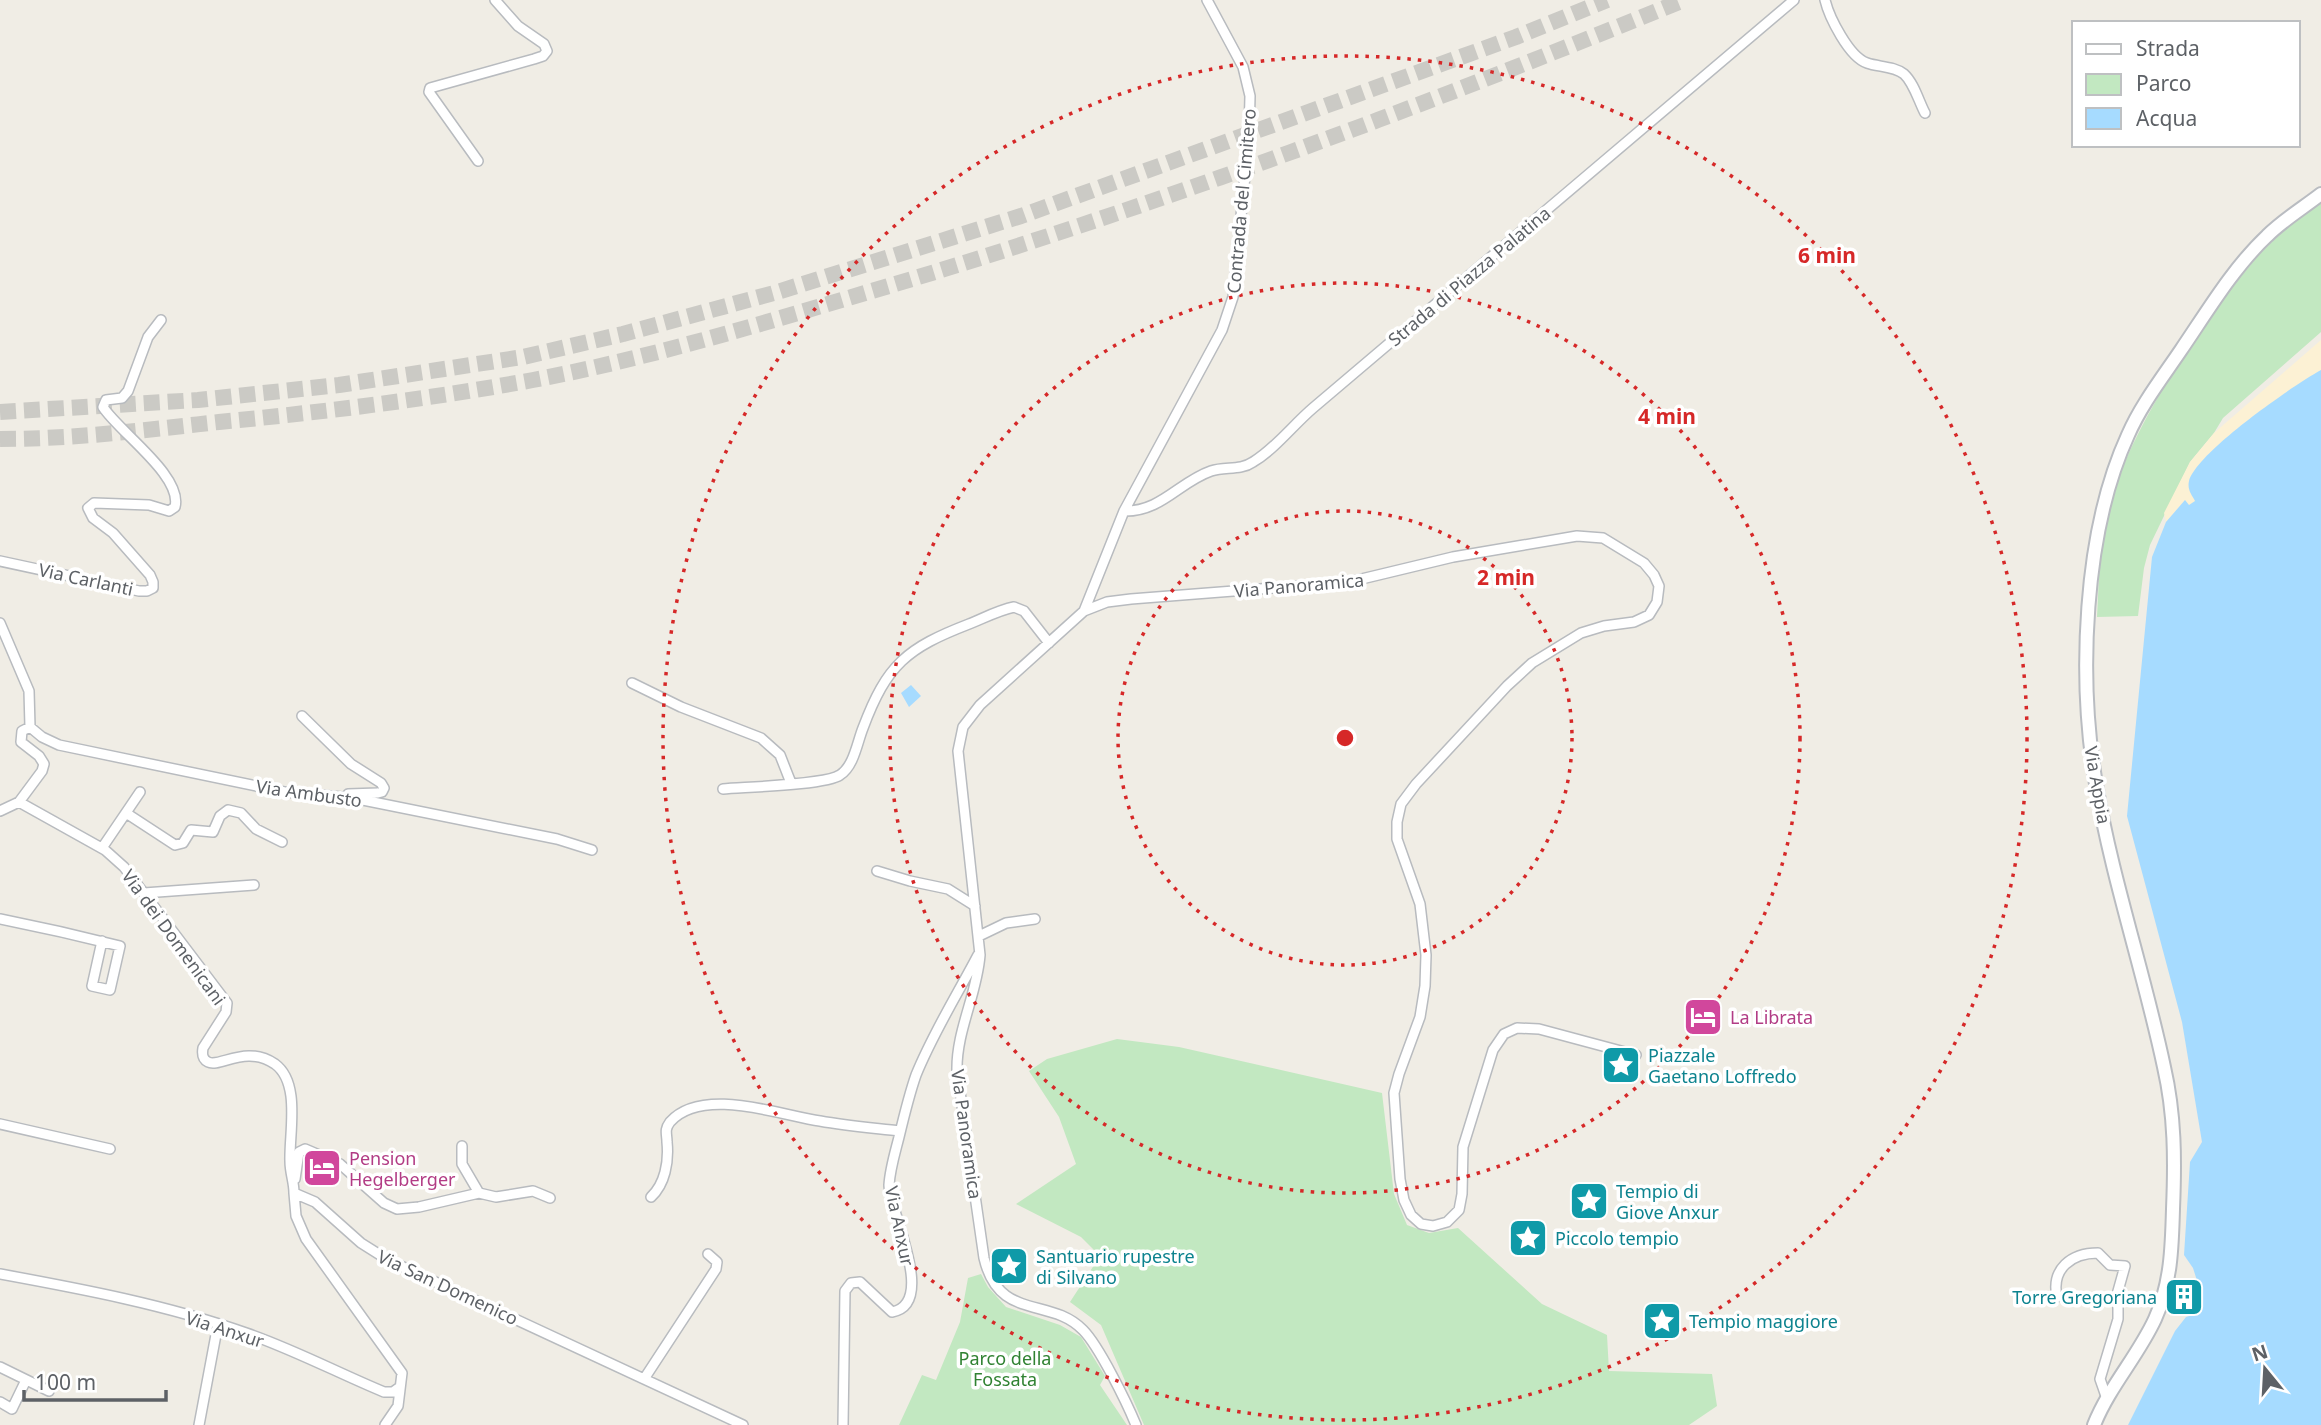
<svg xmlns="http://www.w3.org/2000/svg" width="2321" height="1425" font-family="'Noto Sans',sans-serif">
<rect width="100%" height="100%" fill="#f0ede5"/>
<!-- green -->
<path fill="#c2e8c1" d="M 2321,201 L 2321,332 L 2223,418 L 2214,433 L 2190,462 L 2150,545 L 2144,568 L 2138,616 L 2097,617 C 2099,584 2099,544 2107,512 C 2131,426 2200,325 2257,257 C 2276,236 2299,218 2321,201 Z
M 1117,1039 L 1179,1047 L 1382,1093 L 1394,1194 L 1407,1225 L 1429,1233 L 1458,1228 L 1542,1304 L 1607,1335 L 1609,1371 L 1712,1374 L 1717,1406 L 1689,1425 L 1144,1425 L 1101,1325 L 1070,1302 L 1100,1256 L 1081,1237 L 1016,1204 L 1076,1164 L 1059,1117 L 1029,1071 L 1047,1059 Z
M 981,1274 L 988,1287 L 1006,1307 L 1060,1325 L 1081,1337 L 1105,1376 L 1100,1385 L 1127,1425 L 899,1425 L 922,1375 L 936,1380 L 960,1322 L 968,1278 Z"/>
<!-- sand -->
<path fill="#fcf1d4" d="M 2321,340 L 2321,370 L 2256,415 L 2206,456 L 2196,501 L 2189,506 L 2185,500 L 2166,522 L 2164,513 L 2190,462 L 2214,433 Z"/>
<!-- water -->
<path fill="#a6dbff" d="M 2321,370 L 2321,1425 L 2128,1425 L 2175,1331 L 2186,1317 L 2202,1312 L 2200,1290 L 2193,1268 L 2184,1255 L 2190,1162 L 2202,1142 L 2182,1022 L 2127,816 L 2152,557 L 2166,522 L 2185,500 L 2189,505 L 2195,501 C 2192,495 2187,490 2189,481 C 2197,452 2292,386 2321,370 Z
M 911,685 L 921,696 L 909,707 L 901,693 Z"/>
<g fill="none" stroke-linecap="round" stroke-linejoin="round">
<!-- highway-tunnel -->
<path stroke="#cbcac5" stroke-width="16" stroke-dasharray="16 8" stroke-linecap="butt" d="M 0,412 L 198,400 L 339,385 L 523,357 L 623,334 L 774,293 L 1021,216 L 1516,37 L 1607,0
M 0,439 C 73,439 146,430 219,422 C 324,412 429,399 533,380 C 651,358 767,322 882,288 C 1154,207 1421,107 1684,0"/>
<!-- street casing -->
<g stroke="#b8bbbf" stroke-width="12">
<path id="street" d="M 1825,0 C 1829,17 1849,57 1867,63 C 1878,67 1894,66 1904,74 C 1914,83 1919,102 1925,113
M 478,161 L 429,92 L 430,88 L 534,59 L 543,56 L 547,51 L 544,44 L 518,26 L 495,0
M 1124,511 C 1161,512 1179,482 1211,471 C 1225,466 1240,471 1253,462 C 1275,449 1293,425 1313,408 L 1794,0
M 0,561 L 139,591 L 147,591 L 153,588 L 153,582 L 150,575 L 113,533 L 93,518 L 88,508 L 94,503 L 149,505 L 169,511 L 175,507 C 183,476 119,432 103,407 L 106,400 L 122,398 L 128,391 L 148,337 L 161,320
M 1084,611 L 1124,511 L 1222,330 L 1233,297 L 1249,135 L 1250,96 L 1243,67 L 1207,0
M 0,623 L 29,691 L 30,727 L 22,731 L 21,742 L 39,756 L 44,764 L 42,771 L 19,802
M 632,683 L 681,707 L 761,738 L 780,755 L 791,783
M 302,716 L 351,764 L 381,783 L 384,788 L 382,792 L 378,793 L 348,794
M 30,727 L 42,737 L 59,745 L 285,792 L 353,798 L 557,839 L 592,850
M 723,789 C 745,787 826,785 840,775 C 854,766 857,743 863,728 C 887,664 907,648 969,624 C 984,618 999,610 1014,607 L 1024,611 L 1049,643
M 0,811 L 19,802 L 105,850 L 124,867 L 227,1003 L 226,1012 L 203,1048 C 202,1054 202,1059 208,1062 C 220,1068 246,1044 275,1064 C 301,1083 289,1133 290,1161 C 290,1173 294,1182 294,1193
M 126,813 L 175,845 L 183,843 L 191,830 L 213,832 L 220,816 L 228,810 L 241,813 L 256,829 L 282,842
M 102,848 L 140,792
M 877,871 L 910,881 L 948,889 L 975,906
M 144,893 L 254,885
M 0,919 C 40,927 80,936 120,946 L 110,990 L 92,986 L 102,941
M 979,936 L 1006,923 L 1035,919
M 0,1124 L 110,1149
M 462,1146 L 462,1164 L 479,1193
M 295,1179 L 299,1152 L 305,1149 L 340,1164 L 384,1203 L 397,1209 L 419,1207 L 479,1193 L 496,1197 L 533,1191 L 550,1198
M 651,1197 C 665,1184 669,1162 667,1142 C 667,1134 664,1130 670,1122 C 702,1086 780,1115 820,1121 C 847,1126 874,1128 900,1131
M 0,1274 C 82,1289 167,1305 246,1333 C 293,1349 338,1373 384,1392 L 393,1392 L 400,1387
M 2057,1297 C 2051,1269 2071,1253 2098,1253 L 2110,1265 L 2125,1266 L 2118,1291 L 2118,1319 L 2100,1379 L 2107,1399
M 0,1367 L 49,1391
M 644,1379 L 716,1269 L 717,1262 L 708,1254
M 0,1402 L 12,1409 L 26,1380
M 199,1425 L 218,1324
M 385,1425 L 398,1406 L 402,1373 L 306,1239 L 296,1216 L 294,1193 L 315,1202 L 361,1243 L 388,1260 L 743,1425
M 843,1425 L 845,1291 L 851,1283 L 860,1282 L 892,1312 C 938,1304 889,1210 889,1185 C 890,1169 895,1153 899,1137 C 904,1116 909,1095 916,1075 C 933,1033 957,995 978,955
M 1136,1425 C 1127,1403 1099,1346 1083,1330 C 1050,1296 999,1322 984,1258 L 957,1071 C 956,1031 977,995 980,955 L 958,751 L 963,727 L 980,705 L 1084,611 L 1107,602 L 1131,599 L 1349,582 L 1453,557 L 1577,536 L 1603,538 L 1644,563 L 1654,575 L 1659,586 L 1657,602 L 1649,615 L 1634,622 L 1604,626 L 1581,633 L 1532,663 L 1507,686 L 1416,784 L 1401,804 L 1397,822 L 1397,839 L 1420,904 L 1426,955 L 1425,986 L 1420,1017 L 1399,1074 L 1394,1093 L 1400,1179 L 1404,1200 L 1411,1215 L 1421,1224 L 1433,1226 L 1447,1222 L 1459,1210 L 1462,1194 L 1463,1147 L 1493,1050 L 1504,1034 L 1517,1028 L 1539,1029 L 1636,1055"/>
</g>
<!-- secondary casing -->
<g stroke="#b9bcc1" stroke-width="16">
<path id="secondary" d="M 2094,1425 C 2109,1387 2138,1356 2155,1319 C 2171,1284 2172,1247 2173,1209 C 2175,1160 2175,1115 2164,1067 C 2144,972 2112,879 2096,784 C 2078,679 2083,533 2128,435 C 2141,405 2162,378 2181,350 C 2207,312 2233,268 2267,236 C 2283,220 2303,208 2321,194"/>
</g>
<!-- street -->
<use href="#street" stroke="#fff" stroke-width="9"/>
<!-- secondary -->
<use href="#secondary" stroke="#fff" stroke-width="12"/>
</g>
<!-- distance rings -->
<g fill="none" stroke="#d62828" stroke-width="3.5" stroke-dasharray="3.5 7">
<circle cx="1345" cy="738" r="227"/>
<circle cx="1345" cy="738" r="455"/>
<circle cx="1345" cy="738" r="682"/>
</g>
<!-- icons -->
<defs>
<g id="hotel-square" transform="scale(2.0125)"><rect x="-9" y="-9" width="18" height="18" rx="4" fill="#d1479c" stroke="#fff"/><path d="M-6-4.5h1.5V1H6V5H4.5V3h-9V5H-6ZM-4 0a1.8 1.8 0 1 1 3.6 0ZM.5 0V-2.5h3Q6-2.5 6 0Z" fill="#fff"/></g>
<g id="sight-square" transform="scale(2.0125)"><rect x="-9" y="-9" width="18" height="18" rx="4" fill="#0f9aa8" stroke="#fff"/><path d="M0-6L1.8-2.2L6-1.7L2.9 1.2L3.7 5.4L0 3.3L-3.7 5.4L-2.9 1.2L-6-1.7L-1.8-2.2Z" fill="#fff"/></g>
<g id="building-square" transform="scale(2.0125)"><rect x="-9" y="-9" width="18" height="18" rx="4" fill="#0f9aa8" stroke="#fff"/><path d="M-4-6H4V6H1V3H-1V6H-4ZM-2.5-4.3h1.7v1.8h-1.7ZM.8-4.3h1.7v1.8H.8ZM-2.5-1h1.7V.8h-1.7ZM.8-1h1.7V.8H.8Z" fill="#fff"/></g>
</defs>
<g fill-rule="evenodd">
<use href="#hotel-square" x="1703" y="1017"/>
<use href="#sight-square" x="1621" y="1065"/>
<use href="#hotel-square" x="322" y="1168"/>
<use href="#sight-square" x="1589" y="1201"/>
<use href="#sight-square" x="1528" y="1238"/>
<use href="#sight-square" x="1009" y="1266"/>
<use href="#building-square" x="2184" y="1297"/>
<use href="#sight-square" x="1662" y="1321"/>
</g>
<g text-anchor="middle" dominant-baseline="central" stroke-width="7" stroke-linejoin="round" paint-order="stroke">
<!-- street labels -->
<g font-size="18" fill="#5d6166" stroke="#fff">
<text transform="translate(1241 201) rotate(-85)">Contrada del Cimitero</text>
<text transform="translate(1469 276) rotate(-40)">Strada di Piazza Palatina</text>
<text transform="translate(86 579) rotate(12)">Via Carlanti</text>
<text transform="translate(1299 585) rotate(-5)">Via Panoramica</text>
<text transform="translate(2098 785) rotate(80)">Via Appia</text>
<text transform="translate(309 793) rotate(8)">Via Ambusto</text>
<text transform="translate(174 937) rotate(54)">Via dei Domenicani</text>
<text transform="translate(967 1134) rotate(82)">Via Panoramica</text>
<text transform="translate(900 1226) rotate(78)">Via Anxur</text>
<text transform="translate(448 1287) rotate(25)">Via San Domenico</text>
<text transform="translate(225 1329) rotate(18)">Via Anxur</text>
</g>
<!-- hotel labels -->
<g font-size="18" fill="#b23c85" stroke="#fff" text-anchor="start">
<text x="1730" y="1017">La Librata</text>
<text x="349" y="1158">Pension<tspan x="349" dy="21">Hegelberger</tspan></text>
</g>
<!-- culture labels -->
<g font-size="18" fill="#0d838f" stroke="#fff" text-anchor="start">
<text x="1648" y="1055">Piazzale<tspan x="1648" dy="21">Gaetano Loffredo</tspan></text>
<text x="1616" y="1191">Tempio di<tspan x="1616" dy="21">Giove Anxur</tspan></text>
<text x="1555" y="1238">Piccolo tempio</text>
<text x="1036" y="1256">Santuario rupestre<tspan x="1036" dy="21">di Silvano</tspan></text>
<text x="2157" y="1297" text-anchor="end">Torre Gregoriana</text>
<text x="1689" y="1321">Tempio maggiore</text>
</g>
<!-- park labels -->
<g font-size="18" fill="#308232" stroke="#fff">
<text x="1005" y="1358">Parco della<tspan x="1005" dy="21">Fossata</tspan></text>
</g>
</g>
<circle cx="1345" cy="738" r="10" fill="#d62828" stroke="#fff" stroke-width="3.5"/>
<g font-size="21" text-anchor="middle" font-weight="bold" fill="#d62828" stroke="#fff" stroke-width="7" stroke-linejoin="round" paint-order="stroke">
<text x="1827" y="263">6 min</text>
<text x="1667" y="424">4 min</text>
<text x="1506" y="585">2 min</text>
</g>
<!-- legend -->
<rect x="2072" y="21" width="228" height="126" fill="#ffffff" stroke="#bec0c2" stroke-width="2"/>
<rect x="2086" y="44" width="35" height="10" fill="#ffffff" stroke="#bec0c2" stroke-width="2"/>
<text x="2136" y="56" font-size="21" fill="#5d6166">Strada</text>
<rect x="2086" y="74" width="35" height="21" fill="#c2e8c1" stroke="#bec0c2" stroke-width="2"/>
<text x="2136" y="91" font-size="21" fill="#5d6166">Parco</text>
<rect x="2086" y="108" width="35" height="21" fill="#a6dbff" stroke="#bec0c2" stroke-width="2"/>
<text x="2136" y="126" font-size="21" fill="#5d6166">Acqua</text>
<!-- north arrow -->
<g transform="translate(2265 1369) rotate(342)" stroke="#ffffff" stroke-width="5" paint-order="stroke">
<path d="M0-5L12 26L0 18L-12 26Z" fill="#5d6166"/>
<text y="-10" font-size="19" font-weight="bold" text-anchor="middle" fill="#5d6166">N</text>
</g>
<!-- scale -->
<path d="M24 1390v10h142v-10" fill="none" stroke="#5d6166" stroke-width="3.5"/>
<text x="35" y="1390" font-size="21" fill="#5d6166" stroke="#ffffff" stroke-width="5" paint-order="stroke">100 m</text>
</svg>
